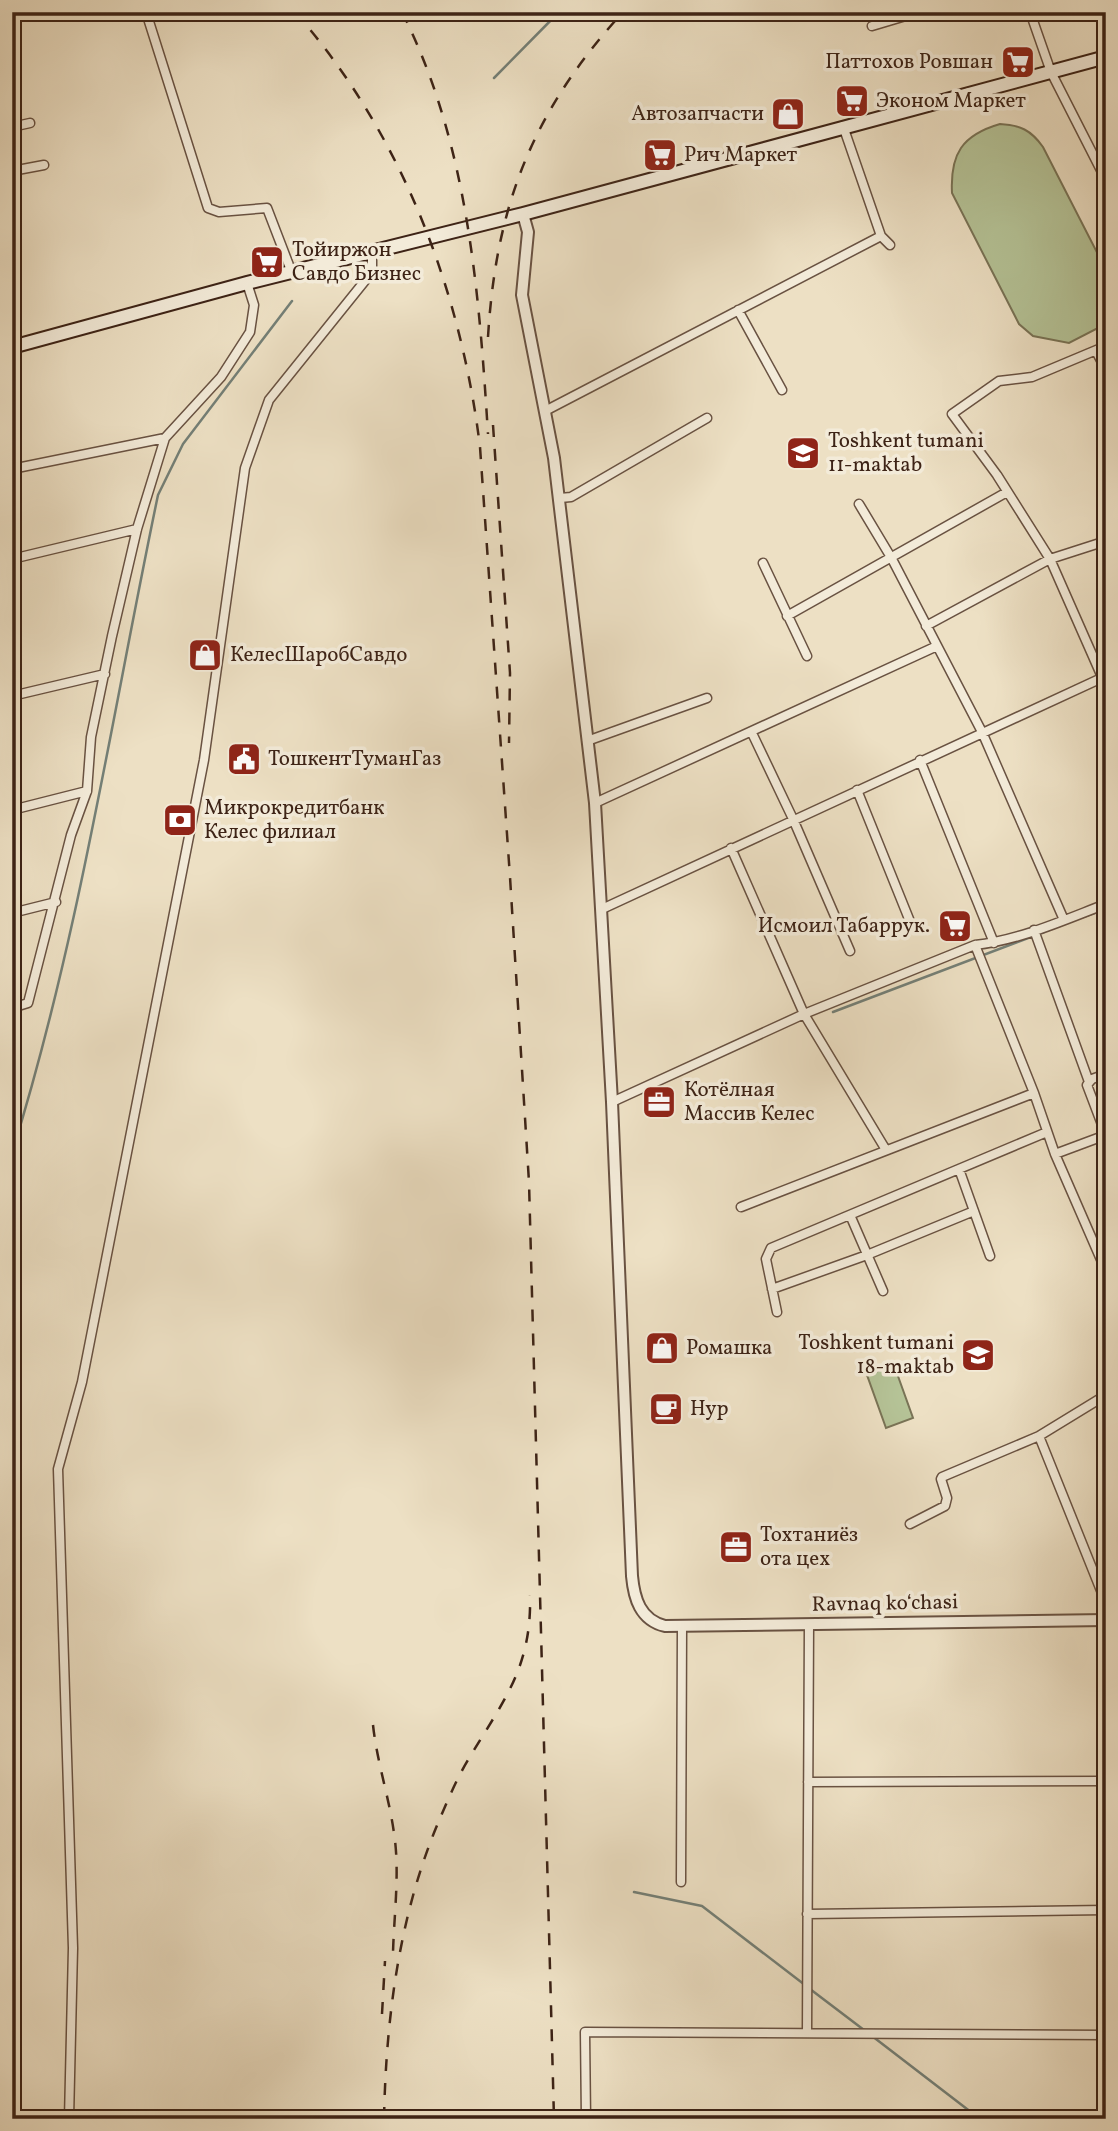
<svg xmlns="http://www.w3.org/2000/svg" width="1118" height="2131" font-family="Vollkorn,serif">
<rect width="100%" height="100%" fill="#ede0c4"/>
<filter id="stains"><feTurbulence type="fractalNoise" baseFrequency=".00286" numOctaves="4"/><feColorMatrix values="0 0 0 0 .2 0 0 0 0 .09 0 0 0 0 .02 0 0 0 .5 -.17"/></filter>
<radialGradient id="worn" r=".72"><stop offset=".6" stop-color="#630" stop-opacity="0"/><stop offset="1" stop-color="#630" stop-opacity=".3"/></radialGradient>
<!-- grass -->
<path fill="#b5c397" stroke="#797356" stroke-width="2" d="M 1000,124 C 1020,125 1031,130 1043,147 L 1106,270 L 1106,315 L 1100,327 L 1069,343 L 1033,336 L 1019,324 L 952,193 C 950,154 962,135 1000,124 Z
M 894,1365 L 913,1418 L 886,1428 L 867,1375 Z"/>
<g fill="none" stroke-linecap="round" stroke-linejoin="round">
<!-- stream -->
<path stroke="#747f76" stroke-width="2.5" d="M 494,78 L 559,12
M 1083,917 L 1106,909
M 833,1012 L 1044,932
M 12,1153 C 79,938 112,715 158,495 L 183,444 L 292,301
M 634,1892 L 702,1906 L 805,1985
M 810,1989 L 864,2030
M 872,2036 L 980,2119"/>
<!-- minor casing -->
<g stroke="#695242" stroke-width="11">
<path id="minor" d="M 146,12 L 208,208 L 219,212 L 267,208 L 292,273
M 1030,12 L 1051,72 L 1106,180
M 872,26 L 919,12
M 843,126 L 881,236 L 890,245
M 12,127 L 30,123
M 12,171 L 44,165
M 738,310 L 782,390
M 1106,346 L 1032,377 L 999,381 L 952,414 L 997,475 L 1050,559 L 1106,686
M 1096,351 L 1106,370
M 545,411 L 881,236
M 12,469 L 165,438
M 560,498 L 571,497 L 707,418
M 859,504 L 892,559 L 982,732 L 1064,920
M 12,559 L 137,529
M 763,563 L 807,656
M 787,616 L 1007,492
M 926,626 L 1050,559 L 1106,541
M 12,696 L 105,674
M 752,733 L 793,819 L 850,951
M 587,741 L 707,698
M 920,760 L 994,943
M 857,790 L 911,924
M 595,803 L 937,646
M 12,810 L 87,791
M 731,848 L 804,1014 L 886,1150
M 602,909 L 1106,676
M 12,913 L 56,902
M 1034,930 L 1089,1082
M 975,945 L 1034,1093 L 1055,1154 L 1106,1271
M 12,1008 L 28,1003 L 71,835 L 87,791 L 91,737 L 112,636 L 137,529 L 165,438 L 221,377 L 250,332 L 254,305 L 247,283
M 612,1102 L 804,1014 L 975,945 C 1020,940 1064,920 1106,904
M 1106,1135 L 1087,1085 L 1092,1079 L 1106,1074
M 1055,1154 L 1106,1135
M 959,1169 L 990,1256
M 741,1207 L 1034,1093
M 850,1215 L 883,1291
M 772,1289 L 867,1255 L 974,1211
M 777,1312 L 766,1259 L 771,1248 L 1047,1132
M 1039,1436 L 1106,1603
M 910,1524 L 945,1506 L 947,1498 L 941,1479 L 942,1477 L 1039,1436 L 1106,1395
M 808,1782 L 1106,1781
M 681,1882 L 682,1627
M 807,1914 L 1106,1910
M 807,2033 L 809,1624
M 69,2119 L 73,1948 L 58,1469 L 82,1382 L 204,760 L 245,468 L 269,400 L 372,272 L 372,252
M 586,2119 L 585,2032 L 1106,2035"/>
</g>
<!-- tertiary casing -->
<g stroke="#695242" stroke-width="14">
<path id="tertiary" d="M 523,214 L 528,232 L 522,295 L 554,458 L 595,803 L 612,1102 L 632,1576 C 634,1598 640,1620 665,1626 L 1106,1620"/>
</g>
<!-- secondary casing -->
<g stroke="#3d2316" stroke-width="16">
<path id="secondary" d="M 12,347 L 247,283 L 523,214 L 1106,57"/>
</g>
<!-- minor -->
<use href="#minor" stroke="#f3ebd9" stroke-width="8"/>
<!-- tertiary -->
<use href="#tertiary" stroke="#f3ebd9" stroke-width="10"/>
<!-- secondary -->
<use href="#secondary" stroke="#f3ebd9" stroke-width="12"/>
<!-- rail -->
<path stroke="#3d2316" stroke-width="2.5" stroke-dasharray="12 12" stroke-linecap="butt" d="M 295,12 C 401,132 461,290 480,447 L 510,877 L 529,1182 L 554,2119
M 402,12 C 468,143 479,291 488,434
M 488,337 C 496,204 533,111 623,12
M 493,425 L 510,673 L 509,743
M 373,1725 C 377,1762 389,1797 394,1833 C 400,1872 394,1914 393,1953
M 382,2014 L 385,1961
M 384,2119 C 386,2018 399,1916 438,1823 C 447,1802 456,1780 468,1760 C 503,1701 532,1668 530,1595"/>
</g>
<!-- icons -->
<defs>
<g id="supermarket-square" transform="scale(1.75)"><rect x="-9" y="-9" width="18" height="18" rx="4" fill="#8f2418" stroke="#f3ebd9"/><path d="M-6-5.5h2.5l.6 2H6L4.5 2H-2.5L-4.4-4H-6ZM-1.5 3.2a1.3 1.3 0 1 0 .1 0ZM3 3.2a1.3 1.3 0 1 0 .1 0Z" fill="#fff"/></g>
<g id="shop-square" transform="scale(1.75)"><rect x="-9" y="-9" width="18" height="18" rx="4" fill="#8f2418" stroke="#f3ebd9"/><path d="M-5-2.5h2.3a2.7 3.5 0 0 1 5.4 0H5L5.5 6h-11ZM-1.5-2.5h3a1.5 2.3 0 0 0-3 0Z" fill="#fff"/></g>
<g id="school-square" transform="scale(1.75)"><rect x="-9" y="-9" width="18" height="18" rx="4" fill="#8f2418" stroke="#f3ebd9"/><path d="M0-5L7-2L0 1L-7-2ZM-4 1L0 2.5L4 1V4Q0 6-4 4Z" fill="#fff"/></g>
<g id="civic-square" transform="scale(1.75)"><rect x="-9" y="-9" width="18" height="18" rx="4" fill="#8f2418" stroke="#f3ebd9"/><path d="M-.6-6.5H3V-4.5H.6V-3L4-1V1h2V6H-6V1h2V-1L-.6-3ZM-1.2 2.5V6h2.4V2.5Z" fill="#fff"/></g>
<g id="bank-square" transform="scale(1.75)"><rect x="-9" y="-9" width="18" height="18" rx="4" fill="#8f2418" stroke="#f3ebd9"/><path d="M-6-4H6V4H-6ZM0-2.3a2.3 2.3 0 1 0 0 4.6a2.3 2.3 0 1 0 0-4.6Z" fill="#fff"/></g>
<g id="office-square" transform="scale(1.75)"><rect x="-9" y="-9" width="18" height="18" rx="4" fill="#8f2418" stroke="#f3ebd9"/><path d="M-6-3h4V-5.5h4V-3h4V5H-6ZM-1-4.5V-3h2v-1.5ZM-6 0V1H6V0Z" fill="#fff"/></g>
<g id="cafe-square" transform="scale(1.75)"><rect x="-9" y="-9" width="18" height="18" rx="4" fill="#8f2418" stroke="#f3ebd9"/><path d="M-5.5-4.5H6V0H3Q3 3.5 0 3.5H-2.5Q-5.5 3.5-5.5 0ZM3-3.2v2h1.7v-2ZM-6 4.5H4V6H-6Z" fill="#fff"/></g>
</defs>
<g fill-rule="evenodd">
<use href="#supermarket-square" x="1018" y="62"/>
<use href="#supermarket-square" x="852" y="101"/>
<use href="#shop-square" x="788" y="114"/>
<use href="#supermarket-square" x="660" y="155"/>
<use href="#supermarket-square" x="267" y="262"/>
<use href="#school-square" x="803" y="453"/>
<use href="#shop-square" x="205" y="655"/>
<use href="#civic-square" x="244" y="759"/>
<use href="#bank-square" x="180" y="820"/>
<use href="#supermarket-square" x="955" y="926"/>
<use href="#office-square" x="659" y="1102"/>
<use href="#shop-square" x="662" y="1348"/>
<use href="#school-square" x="978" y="1355"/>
<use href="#cafe-square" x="666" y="1409"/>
<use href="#office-square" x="736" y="1547"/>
</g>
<g text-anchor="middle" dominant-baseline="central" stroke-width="7" stroke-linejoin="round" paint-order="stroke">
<!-- poi labels -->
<g font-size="21" fill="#3d2316" stroke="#f3ebd9" text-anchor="start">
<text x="993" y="62" text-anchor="end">Паттохов Ровшан</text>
<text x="876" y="101">Эконом Маркет</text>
<text x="764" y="114" text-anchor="end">Автозапчасти</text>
<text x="684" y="155">Рич Маркет</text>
<text x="292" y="250">Тойиржон<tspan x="292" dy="24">Савдо Бизнес</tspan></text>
<text x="828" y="441">Toshkent tumani<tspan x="828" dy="24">11-maktab</tspan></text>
<text x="230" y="655">КелесШаробСавдо</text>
<text x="268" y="759">ТошкентТуманГаз</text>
<text x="204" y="808">Микрокредитбанк<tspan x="204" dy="24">Келес филиал</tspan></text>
<text x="930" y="926" text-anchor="end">Исмоил Табаррук.</text>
<text x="684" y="1090">Котёлная<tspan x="684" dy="24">Массив Келес</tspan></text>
<text x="954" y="1343" text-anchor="end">Toshkent tumani<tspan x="954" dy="24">18-maktab</tspan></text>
<text x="686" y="1348">Ромашка</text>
<text x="690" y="1409">Нур</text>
<text x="760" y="1535">Тохтаниёз<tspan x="760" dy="24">ота цех</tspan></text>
</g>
<!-- street labels -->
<g font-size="21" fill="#3d2316" stroke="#f3ebd9">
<text transform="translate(885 1604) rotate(-1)">Ravnaq ko‘chasi</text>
</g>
</g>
<!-- margin -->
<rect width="1118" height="2131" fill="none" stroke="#ede0c4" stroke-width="42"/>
<rect x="14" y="14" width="1090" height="2103" fill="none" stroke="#3d2316" stroke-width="3.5"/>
<rect x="21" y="21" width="1076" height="2089" fill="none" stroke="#3d2316" stroke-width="2"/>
<rect width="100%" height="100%" filter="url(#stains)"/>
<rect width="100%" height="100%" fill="url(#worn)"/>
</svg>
